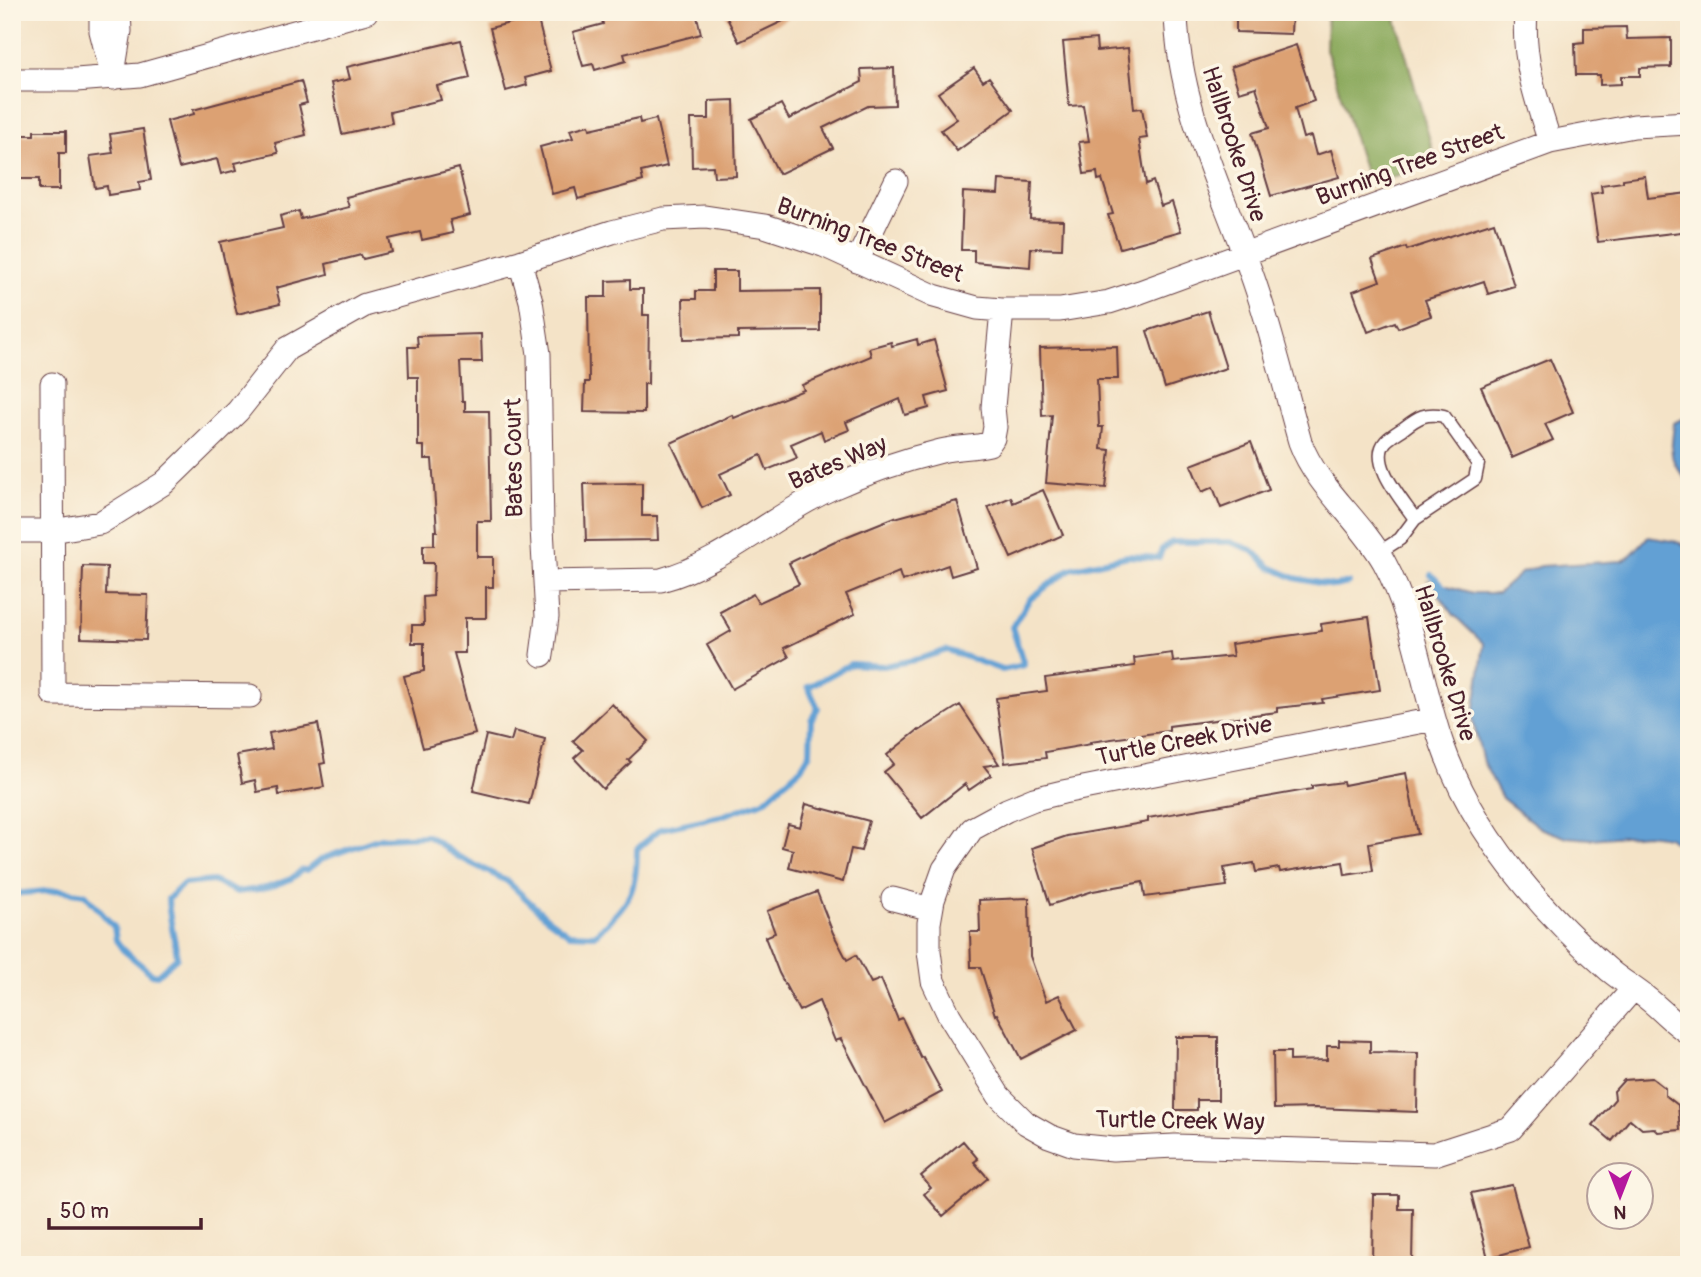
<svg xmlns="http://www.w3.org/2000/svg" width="1701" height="1277" font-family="Pangolin,sans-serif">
<rect width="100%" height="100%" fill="#fcf5e5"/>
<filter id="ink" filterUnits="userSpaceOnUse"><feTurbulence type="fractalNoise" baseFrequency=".0143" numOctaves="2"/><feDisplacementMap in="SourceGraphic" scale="14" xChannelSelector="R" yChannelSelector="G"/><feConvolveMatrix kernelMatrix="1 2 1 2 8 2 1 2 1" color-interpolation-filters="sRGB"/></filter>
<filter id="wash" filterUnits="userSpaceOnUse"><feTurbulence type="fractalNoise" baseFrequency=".00686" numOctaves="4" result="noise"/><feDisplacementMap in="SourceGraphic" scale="28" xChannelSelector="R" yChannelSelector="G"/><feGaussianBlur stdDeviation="1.57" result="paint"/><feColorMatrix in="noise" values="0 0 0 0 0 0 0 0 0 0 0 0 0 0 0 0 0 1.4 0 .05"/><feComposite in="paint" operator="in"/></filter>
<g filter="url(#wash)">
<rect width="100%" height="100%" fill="#f4e3c7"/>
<!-- forest -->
<path fill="#8aa95c" stroke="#6a6444" stroke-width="2" d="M 1327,12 L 1394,12 L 1436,162 L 1369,185 L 1326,49 Z"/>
<!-- water -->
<path fill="#62a0d4" stroke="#566080" stroke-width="2" d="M 1689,416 L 1689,483 C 1667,457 1671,456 1674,423 Z
M 1648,537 L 1678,542 L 1689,547 L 1689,855 L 1668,837 L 1646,834 L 1591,839 L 1565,837 L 1540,828 L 1502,798 L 1483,762 L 1473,721 L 1484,644 L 1454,615 L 1429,581 L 1473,593 L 1498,593 L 1521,573 L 1541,566 L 1622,561 L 1628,558 Z"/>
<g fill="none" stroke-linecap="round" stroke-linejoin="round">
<!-- stream -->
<path stroke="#62a0d4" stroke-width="6" d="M 1431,575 L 1447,590
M 12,894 L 59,890 L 85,894 L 114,927 L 116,940 L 123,950 L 152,974 L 157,975 L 177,957 C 175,937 169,920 168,899 L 183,884 L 213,881 L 237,892 L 266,888 L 291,879 L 302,870 L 307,870 L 321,859 L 380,838 L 428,836 L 457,856 L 507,881 L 547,918 L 569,934 L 595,935 C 627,903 637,897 637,849 L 660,829 L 721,816 L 764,801 L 801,768 L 810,753 L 811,720 L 818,708 L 808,687 L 851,664 L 884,666 L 919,659 L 947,650 L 1002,670 L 1024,665 L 1012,627 L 1030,599 L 1070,569 L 1128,556 L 1159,558 L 1162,549 L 1172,542 L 1230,542 L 1252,550 L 1270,567 L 1295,578 L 1334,586 L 1349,583"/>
</g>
<g id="blocks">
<!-- building -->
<path fill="#dca173" d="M 600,12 L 696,12 L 701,34 L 624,54 L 626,61 L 595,70 L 593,64 L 583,66 L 573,32 L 603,24 Z
M 724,12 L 802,12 L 739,42 Z
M 1236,12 L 1292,12 L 1291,34 L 1236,32 Z
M 537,16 L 551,71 L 525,78 L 527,85 L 506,91 L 490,28 Z
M 1626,27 L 1627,39 L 1671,38 L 1671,67 L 1640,68 L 1640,76 L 1621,76 L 1621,84 L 1600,85 L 1600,75 L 1576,75 L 1575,43 L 1584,42 L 1584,28 Z
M 1096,39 L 1097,51 L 1128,48 L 1134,109 L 1142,108 L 1147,138 L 1139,139 L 1146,184 L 1153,181 L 1161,206 L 1172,202 L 1181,231 L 1120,248 L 1108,215 L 1113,214 L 1102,179 L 1098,180 L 1097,172 L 1084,174 L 1079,142 L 1089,141 L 1083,105 L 1069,106 L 1063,42 Z
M 461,40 L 470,78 L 437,86 L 441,100 L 390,112 L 392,123 L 342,134 L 331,83 L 350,79 L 347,67 Z
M 1296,45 L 1314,101 L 1295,108 L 1303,138 L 1311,136 L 1316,155 L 1331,150 L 1339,177 L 1271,196 L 1252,133 L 1269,128 L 1256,87 L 1239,92 L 1231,67 Z
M 894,68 L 895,105 L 868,106 L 823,128 L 833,148 L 779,174 L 751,119 L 781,104 L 789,119 L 862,82 L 861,69 Z
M 974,68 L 983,81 L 989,77 L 1013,110 L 957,151 L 941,130 L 957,119 L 938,93 Z
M 301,81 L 307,103 L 299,105 L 306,135 L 275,143 L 278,153 L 235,163 L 237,170 L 221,174 L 217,159 L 179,168 L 167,121 L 194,114 L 193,110 Z
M 734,100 L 736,176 L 714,177 L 713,166 L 692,167 L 691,119 L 709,119 L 709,101 Z
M 639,118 L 640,123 L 656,119 L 667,166 L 641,172 L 643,181 L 578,199 L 575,188 L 552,194 L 540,147 L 573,138 L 570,130 L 589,125 L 590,129 Z
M 143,129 L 151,180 L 139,182 L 140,190 L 108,195 L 107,186 L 95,188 L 90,156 L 113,153 L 110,134 Z
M 34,131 L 66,131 L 66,153 L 59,153 L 59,190 L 39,190 L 39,179 L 12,179 L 12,135 L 34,135 Z
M 459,168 L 470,215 L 450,220 L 453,233 L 422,240 L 420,232 L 389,239 L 392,252 L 363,259 L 361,255 L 326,264 L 328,274 L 276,288 L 280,304 L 237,314 L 220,242 L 283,228 L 280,216 L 299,211 L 301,219 L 349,207 L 346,197 Z
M 1645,176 L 1648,198 L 1689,193 L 1689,231 L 1598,242 L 1591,194 L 1602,192 L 1601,185 L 1623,182 L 1623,179 Z
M 999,180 L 1032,182 L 1030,219 L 1063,220 L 1062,249 L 1031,248 L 1030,267 L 974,262 L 974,250 L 961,250 L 963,192 L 998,194 Z
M 1494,222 L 1514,286 L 1488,294 L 1484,281 L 1425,300 L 1431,316 L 1398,328 L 1395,322 L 1368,332 L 1353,291 L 1380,281 L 1372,259 L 1406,247 L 1407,250 Z
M 713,271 L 737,271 L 737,291 L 820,290 L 820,331 L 738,332 L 738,338 L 684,339 L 683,299 L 696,299 L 696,291 L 713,291 Z
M 630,280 L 630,289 L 643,289 L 643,315 L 649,315 L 648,384 L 644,384 L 644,413 L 584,412 L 585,382 L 589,382 L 588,297 L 606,297 L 606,281 Z
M 1208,311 L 1226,368 L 1165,388 L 1147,331 Z
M 481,334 L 482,362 L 460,362 L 462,401 L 465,401 L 465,411 L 489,411 L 491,521 L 477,521 L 477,557 L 493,557 L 493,587 L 486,587 L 486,618 L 465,618 L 465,653 L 454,653 L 475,734 L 423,748 L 404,676 L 424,671 L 424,643 L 412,643 L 412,625 L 424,625 L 423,597 L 433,596 L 434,563 L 423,563 L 423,545 L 434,545 L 434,531 L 437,531 L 432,459 L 424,459 L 424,446 L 418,446 L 418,377 L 409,377 L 408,347 L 418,347 L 417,336 Z
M 917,339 L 918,345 L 934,340 L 948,391 L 926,397 L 929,408 L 905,415 L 900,399 L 846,422 L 849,430 L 824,440 L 821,431 L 791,444 L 797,458 L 767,470 L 761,455 L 720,474 L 730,495 L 702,508 L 671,443 L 732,415 L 734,418 L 804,390 L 802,385 L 871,356 L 869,348 L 891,342 L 892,346 Z
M 1117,346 L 1118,379 L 1097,379 L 1099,427 L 1103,427 L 1101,449 L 1110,450 L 1106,488 L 1046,483 L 1052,415 L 1042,416 L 1040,348 Z
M 1550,359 L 1573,412 L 1545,424 L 1553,440 L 1512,458 L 1481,387 Z
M 1251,442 L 1269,490 L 1221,508 L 1213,487 L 1202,492 L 1191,465 Z
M 642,483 L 642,516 L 657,516 L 658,540 L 586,541 L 584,484 Z
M 1043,490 L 1063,535 L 1011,558 L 988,507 L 1011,497 L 1013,503 Z
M 957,501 L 977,568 L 951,576 L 948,565 L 902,581 L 899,572 L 846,594 L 855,614 L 784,648 L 789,657 L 732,689 L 707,645 L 731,631 L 720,612 L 753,594 L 758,603 L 799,584 L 789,563 L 833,542 L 895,517 L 895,518 Z
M 83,566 L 107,567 L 106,594 L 148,595 L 146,640 L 81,638 Z
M 1369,617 L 1380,690 L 1322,699 L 1323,703 L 1277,708 L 1277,712 L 1169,726 L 1169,731 L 1090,742 L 1091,744 L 1045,752 L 1046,758 L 1005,763 L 996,698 L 1047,691 L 1045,678 L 1135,666 L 1134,658 L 1172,653 L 1173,662 L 1233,656 L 1231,644 L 1322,631 L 1321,624 Z
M 612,704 L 648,741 L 628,760 L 631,762 L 603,789 L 574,758 L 583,750 L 573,741 Z
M 960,705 L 999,764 L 984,766 L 991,775 L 969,790 L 965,784 L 922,818 L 884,772 L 894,764 L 887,755 L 918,730 L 919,731 Z
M 318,724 L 325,763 L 320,764 L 324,787 L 279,795 L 278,788 L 257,792 L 255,780 L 242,783 L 237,755 L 272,749 L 269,733 Z
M 514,731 L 545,739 L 529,804 L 473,791 L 486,735 L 511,741 Z
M 1406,773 L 1418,834 L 1369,843 L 1373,871 L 1345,875 L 1343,862 L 1280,872 L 1279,868 L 1256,872 L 1254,863 L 1224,868 L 1227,886 L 1145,897 L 1143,882 L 1093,891 L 1050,905 L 1032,848 L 1067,836 L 1148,822 L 1148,818 L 1312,789 L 1312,786 L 1343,782 L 1344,785 Z
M 806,804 L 869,821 L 861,851 L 851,849 L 843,882 L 789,868 L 793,850 L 782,847 L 788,824 L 800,827 Z
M 817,892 L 833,933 L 847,960 L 856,955 L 871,983 L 881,979 L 898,1020 L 902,1018 L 921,1058 L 923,1057 L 942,1092 L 885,1123 L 841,1039 L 835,1041 L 819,1001 L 799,1011 L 779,973 L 765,937 L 775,933 L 767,911 Z
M 1029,898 L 1030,956 L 1046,1001 L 1059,995 L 1077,1030 L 1021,1059 L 997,1014 L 995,1015 L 980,967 L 971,967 L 970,932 L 980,932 L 979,900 Z
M 1176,1037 L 1218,1037 L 1218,1100 L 1197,1100 L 1197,1110 L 1175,1110 Z
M 1339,1040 L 1370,1041 L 1370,1052 L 1418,1053 L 1417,1112 L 1315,1108 L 1274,1109 L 1273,1052 L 1290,1052 L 1290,1061 L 1327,1060 L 1327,1046 L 1339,1046 Z
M 1652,1078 L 1665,1088 L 1665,1095 L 1678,1105 L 1680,1130 L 1658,1132 L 1654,1128 L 1642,1129 L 1630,1119 L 1612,1141 L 1593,1125 L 1615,1099 L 1614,1091 L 1624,1080 Z
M 963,1141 L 978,1159 L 974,1162 L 988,1178 L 943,1216 L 924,1194 L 931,1188 L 921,1176 Z
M 1512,1185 L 1529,1247 L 1488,1258 L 1471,1193 Z
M 1373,1195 L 1399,1195 L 1399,1209 L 1413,1209 L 1412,1264 L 1372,1265 Z"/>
</g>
</g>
<g filter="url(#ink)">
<use href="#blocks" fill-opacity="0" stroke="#643c42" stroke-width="2"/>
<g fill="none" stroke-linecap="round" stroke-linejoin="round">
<!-- lane casing -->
<g stroke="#643c42" stroke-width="15">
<path id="lane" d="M 1378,553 L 1400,539 L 1415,519 L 1475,479 L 1478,464 L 1444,416 C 1426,412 1418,417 1404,428 C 1398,432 1391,436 1386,441 C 1367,462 1404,502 1415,519"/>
</g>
<!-- street casing -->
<g stroke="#643c42" stroke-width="25">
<path id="street" d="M 101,12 L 101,31 L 113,78
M 1176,12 C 1178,112 1228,200 1258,293 C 1274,342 1286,392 1300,442 C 1317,488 1360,519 1384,562 C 1415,619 1421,684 1442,744 C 1473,833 1539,909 1610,971 C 1622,981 1636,989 1648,999 C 1662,1010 1674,1024 1689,1033
M 1526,12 C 1522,58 1536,99 1550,142
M 114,68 L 120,31 L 119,12
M 12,80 L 76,80 L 140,75 L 366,12
M 857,261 L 896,181
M 520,262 L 531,301 L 539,354 L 542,528 L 547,617 L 542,655
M 52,384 L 53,694 L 250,696
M 12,531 L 52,531 L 100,523 L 164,483 L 238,411 L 287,349 L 365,305 L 520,262 L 612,232 L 663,219 L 705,217 L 765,226 L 823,245 L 934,296 L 977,308 L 1002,310 L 1060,310 L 1109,302 L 1140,292 L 1550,142 L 1634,126 L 1689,123
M 545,582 L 661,580 C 724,563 772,516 830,489 C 865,473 904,460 941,451 C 957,447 973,448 989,444 L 993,438 L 995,427 L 993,407 L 1002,310
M 1434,719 L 1063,792 L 1034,799 L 1007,810 L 972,829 L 944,869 L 933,900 L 929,923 L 929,951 L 933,981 L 949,1015 L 999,1096 L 1026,1123 L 1049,1136 L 1074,1145 L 1113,1149 L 1175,1146 L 1434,1154 L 1511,1129 L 1633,989
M 893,899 L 931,909"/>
</g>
<!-- lane -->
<use href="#lane" stroke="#fff" stroke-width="12"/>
<!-- street -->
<use href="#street" stroke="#fff" stroke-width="23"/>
</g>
</g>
<g text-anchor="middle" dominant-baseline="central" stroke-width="7" stroke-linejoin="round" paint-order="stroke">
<!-- street labels -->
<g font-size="24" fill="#4a1f2b" stroke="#fcf5e5">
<text transform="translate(1234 144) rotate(72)">Hallbrooke Drive</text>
<text transform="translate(1410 165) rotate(-20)">Burning Tree Street</text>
<text transform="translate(870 240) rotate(21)">Burning Tree Street</text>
<text transform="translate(514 458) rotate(-91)">Bates Court</text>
<text transform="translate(838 463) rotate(-23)">Bates Way</text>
<text transform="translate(1445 663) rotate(73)">Hallbrooke Drive</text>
<text transform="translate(1184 741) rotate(-11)">Turtle Creek Drive</text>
<text transform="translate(1180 1121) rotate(1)">Turtle Creek Way</text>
</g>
</g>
<!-- margin -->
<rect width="1701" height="1277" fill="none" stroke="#fcf5e5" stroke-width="42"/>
<!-- north arrow -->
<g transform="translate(1620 1196) rotate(180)"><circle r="33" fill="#fcf5e5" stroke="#b59f9b" stroke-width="2"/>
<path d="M0-5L12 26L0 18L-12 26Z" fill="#b5179e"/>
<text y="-10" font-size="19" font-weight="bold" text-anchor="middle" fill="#4a1f2b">N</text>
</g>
<!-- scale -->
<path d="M49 1218v10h152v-10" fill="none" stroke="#4a1f2b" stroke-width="3.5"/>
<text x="60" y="1218" font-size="21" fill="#4a1f2b" stroke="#fcf5e5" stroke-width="5" paint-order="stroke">50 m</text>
</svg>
